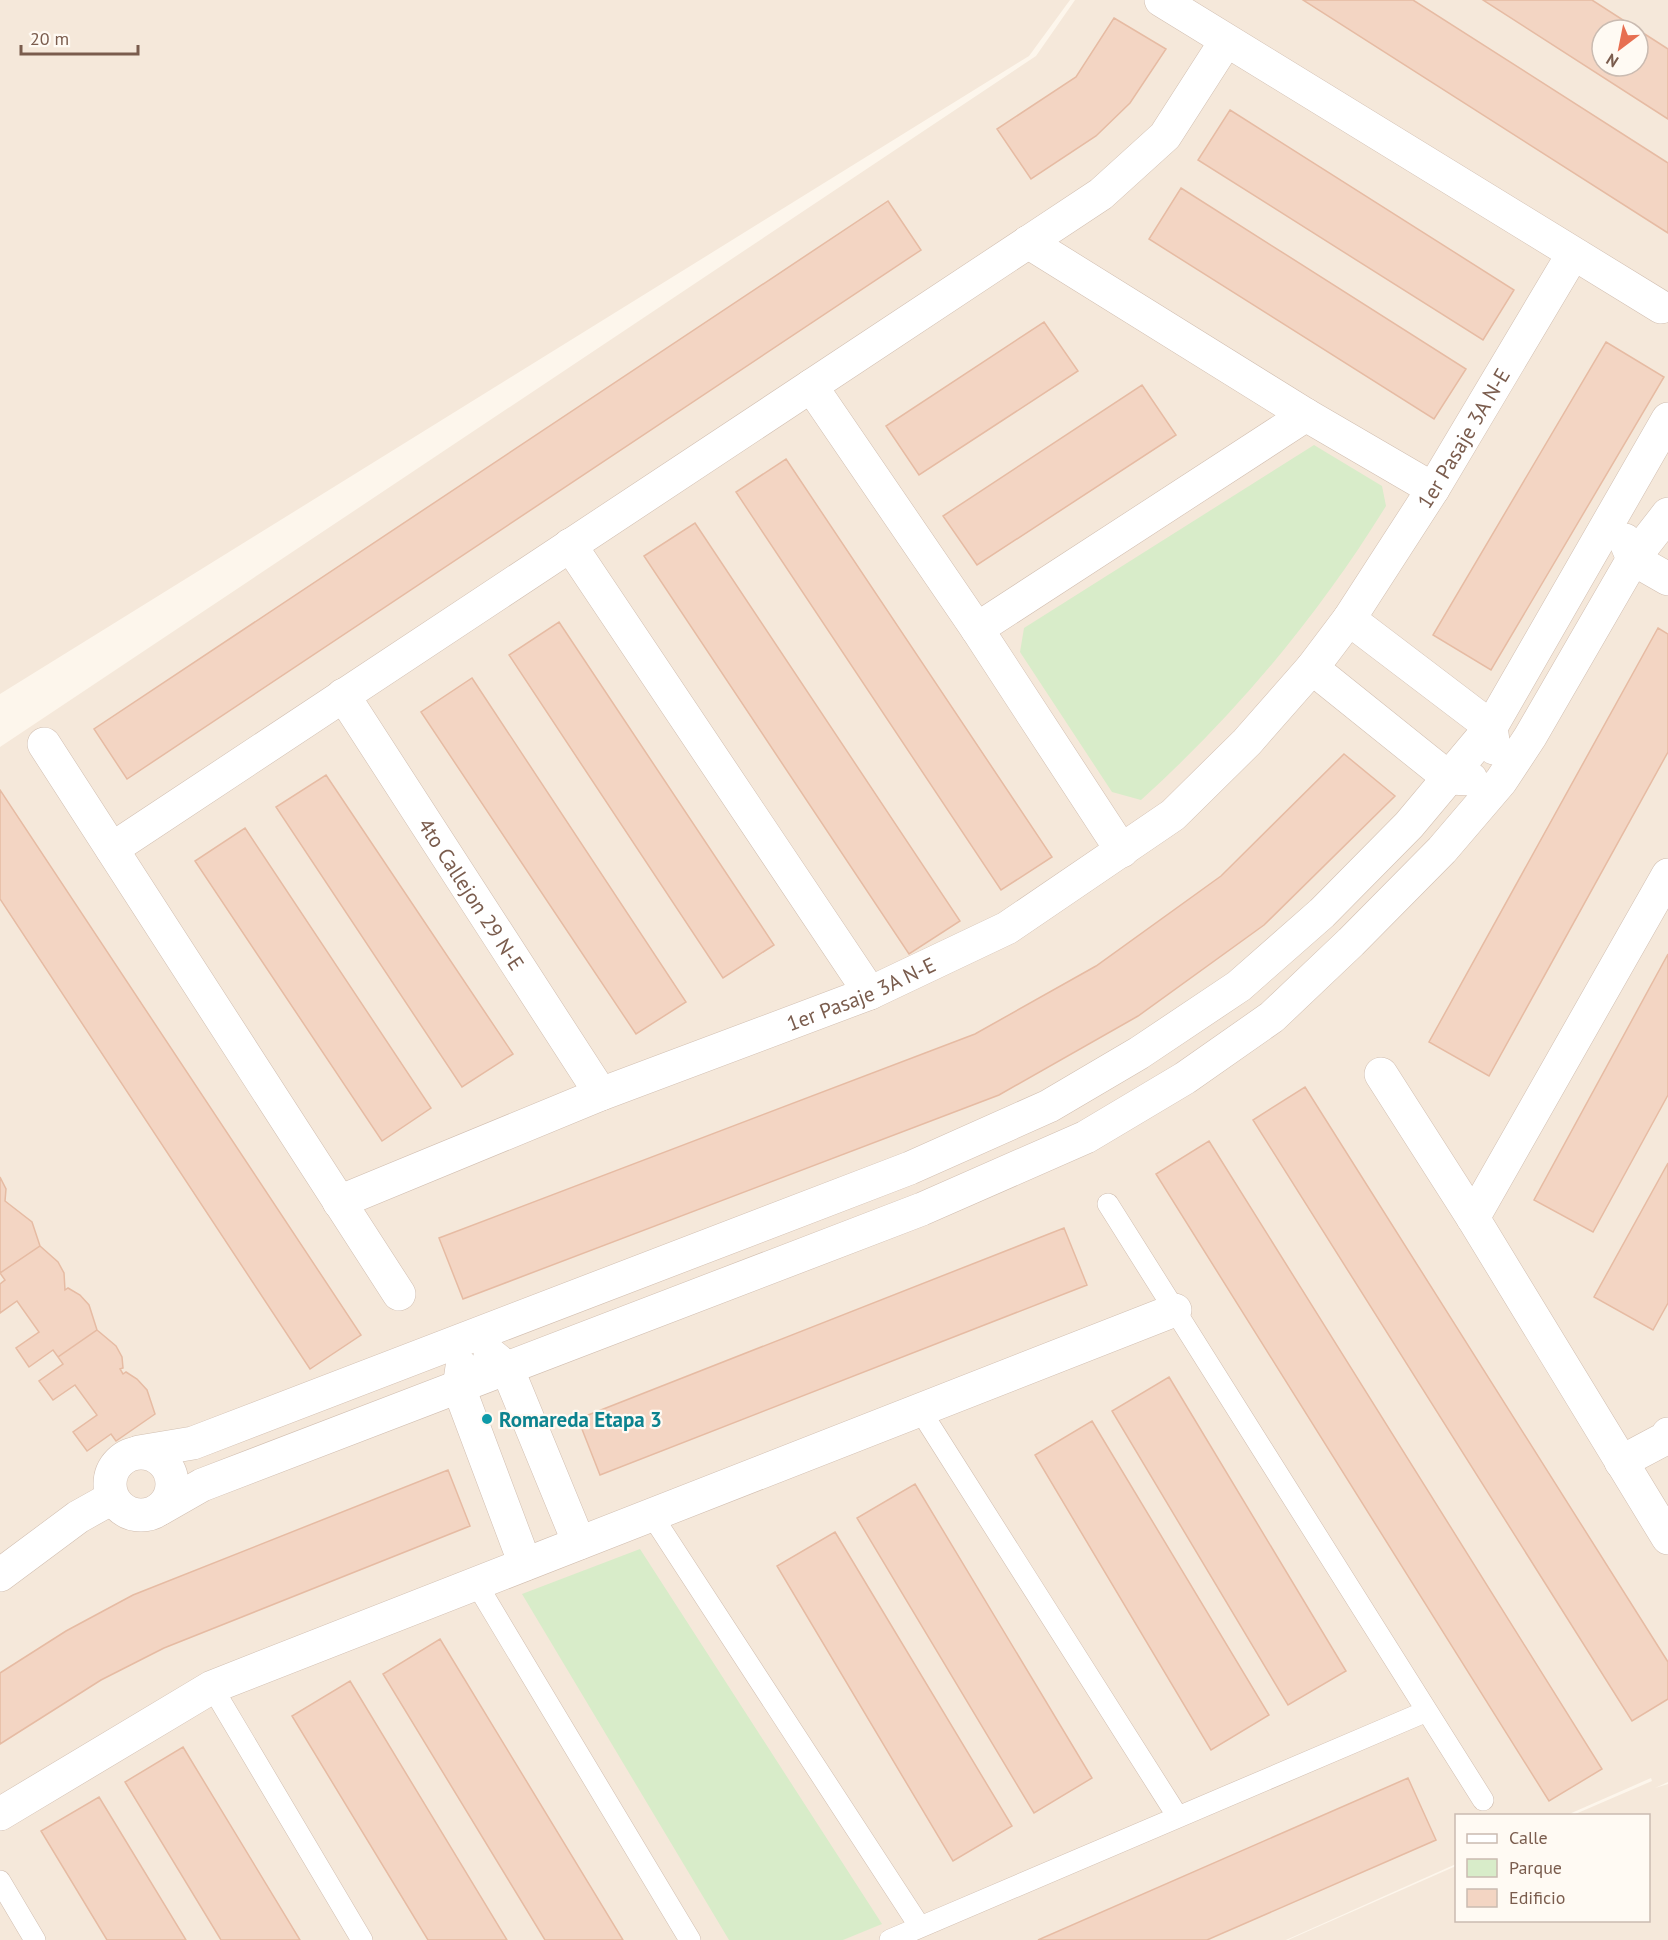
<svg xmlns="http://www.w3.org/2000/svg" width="1668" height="1940" font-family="'PT Sans',sans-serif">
<rect width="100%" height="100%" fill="#fdf6ec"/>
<!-- residential -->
<path fill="#f5e8da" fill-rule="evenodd" d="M 0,0 L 1070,0 L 1029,56 L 0,694 Z
M 1075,0 L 1668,0 L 1668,1782 L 1655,1788 L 1668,1784 L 1668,1940 L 1288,1940 L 1456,1866 L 1456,1920 L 1648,1920 L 1648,1816 L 1573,1815 L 1652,1781 L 1651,1778 L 1567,1815 L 1456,1816 L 1456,1864 L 1286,1940 L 0,1940 L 0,747 L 1036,56 ZM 1602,30 L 1638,30 L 1638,66 L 1602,66 Z"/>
<!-- green -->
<path fill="#d8ecc9" d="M 1314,445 L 1382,486 L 1386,506 C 1318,616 1237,713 1141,800 L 1112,792 L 1020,652 L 1024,628 Z
M 640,1549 L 882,1924 L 843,1940 L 729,1940 L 522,1594 Z"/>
<!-- building -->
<path fill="#f3d5c3" stroke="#e6bba3" stroke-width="1.5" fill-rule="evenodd" d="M 1303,0 L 1413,0 L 1668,163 L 1668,233 Z
M 1483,0 L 1592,0 L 1668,49 L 1668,119 ZM 1602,30 L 1638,30 L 1638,66 L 1602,66 Z
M 1114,18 L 1166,49 L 1130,103 L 1096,136 L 1031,179 L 997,129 L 1076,77 Z
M 1230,110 L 1514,290 L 1483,340 L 1198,160 Z
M 1181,188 L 1466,369 L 1434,419 L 1149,239 Z
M 888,201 L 921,250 L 127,779 L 94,729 Z
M 1044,322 L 1078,371 L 919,475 L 886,426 Z
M 1606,342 L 1664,377 L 1491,670 L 1433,635 Z
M 1142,385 L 1176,435 L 977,565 L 943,516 Z
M 786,459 L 1052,857 L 1001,890 L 736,492 Z
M 695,523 L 960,921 L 909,954 L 644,556 Z
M 559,622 L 774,945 L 723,978 L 509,655 Z
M 1658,628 L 1668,634 L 1668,752 L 1489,1076 L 1429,1042 Z
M 472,678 L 686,1002 L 636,1034 L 421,712 Z
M 1344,754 L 1395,796 L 1264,925 L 1138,1016 L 999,1095 L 463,1299 L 439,1238 L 975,1034 L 1096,966 L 1221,876 Z
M 326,775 L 513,1054 L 462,1087 L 276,807 Z
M 0,790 L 361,1335 L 310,1369 L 0,899 Z
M 245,828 L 431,1108 L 382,1141 L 195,861 Z
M 1668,954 L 1668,1095 L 1593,1232 L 1534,1200 Z
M 1305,1087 L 1668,1662 L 1668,1699 L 1632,1721 L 1253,1120 Z
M 1209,1141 L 1602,1769 L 1549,1801 L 1156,1174 Z
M 1668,1163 L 1668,1303 L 1653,1330 L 1594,1297 Z
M 0,1177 L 6,1189 L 5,1201 L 32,1222 L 40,1246 L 0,1273 Z
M 1064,1228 L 1087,1285 L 600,1475 L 578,1419 Z
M 40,1246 L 58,1262 L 64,1273 L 65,1290 L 68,1288 L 80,1295 L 89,1305 L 97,1330 L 58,1357 L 53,1350 L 29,1367 L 16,1348 L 39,1332 L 17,1301 L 0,1313 L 0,1284 L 5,1280 L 0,1273 Z
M 97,1330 L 116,1346 L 122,1357 L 123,1368 L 120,1369 L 123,1374 L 126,1372 L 137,1379 L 147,1390 L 155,1414 L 116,1441 L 111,1434 L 87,1451 L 73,1432 L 97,1415 L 75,1385 L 53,1400 L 39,1381 L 63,1364 L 58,1357 Z
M 1169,1377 L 1346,1671 L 1288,1705 L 1112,1411 Z
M 1092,1421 L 1269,1715 L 1211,1750 L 1035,1455 Z
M 448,1470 L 470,1526 L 164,1648 L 101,1680 L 0,1744 L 0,1673 L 66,1631 L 133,1595 Z
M 915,1484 L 1092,1778 L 1034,1813 L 857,1518 Z
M 835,1532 L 1012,1826 L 953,1861 L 777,1566 Z
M 440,1639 L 623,1940 L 545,1940 L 383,1674 Z
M 350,1681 L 507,1940 L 428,1940 L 292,1716 Z
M 183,1747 L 300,1940 L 221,1940 L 125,1782 Z
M 1408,1778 L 1436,1840 L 1207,1940 L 1038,1940 Z
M 99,1797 L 186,1940 L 107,1940 L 41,1831 Z"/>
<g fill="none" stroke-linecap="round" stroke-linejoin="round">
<!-- service casing -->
<g stroke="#d1beb0" stroke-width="22">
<path id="service" d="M 1108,1204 L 1483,1800
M 920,1410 L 1178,1817
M 651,1514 L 920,1927
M 476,1583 L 690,1940
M 212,1687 L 362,1940
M 0,1881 L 35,1940
M 890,1940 L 1427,1711"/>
</g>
<!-- minor casing -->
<g stroke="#d1beb0" stroke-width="34">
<g id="minor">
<path d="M 1161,0 L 1661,307"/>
<path d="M 1028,242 L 1306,415 L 1433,489"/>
<path d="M 811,386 L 977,629 L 1122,851"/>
<path d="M 1625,540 L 1633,559 L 1668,579"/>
<path d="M 570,545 L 870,993"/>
<path d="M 1349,619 L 1491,727 L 1494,748"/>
<path d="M 977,629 L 1306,415"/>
<path d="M 1312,668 L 1449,778 L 1471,779"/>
<path id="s1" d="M 343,695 L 601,1094"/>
<path d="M 44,744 L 399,1294"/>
<path d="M 112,849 L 1101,194 L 1165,136 L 1226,41"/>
<path d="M 1381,1074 L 1473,1218 L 1668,1538"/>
<path id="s2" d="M 339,1202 L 601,1094 L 870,993 L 1007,928 L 1173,815 L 1247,742 L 1312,668 L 1349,619 L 1433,489 L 1573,254"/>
<path d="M 1473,1218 L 1668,875"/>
<path d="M 490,1354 L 507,1368 L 579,1543"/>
<path d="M 462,1367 L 459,1388 L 525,1564"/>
<path d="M 139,1452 L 193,1443 L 910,1168 L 1049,1106 L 1139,1053 L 1239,986 L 1322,913 L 1409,825 L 1491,727 L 1668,419"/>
<circle cx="141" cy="1484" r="31"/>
<path d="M 1621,1462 L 1666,1438 L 1668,1434"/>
<path d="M 160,1509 L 202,1485 L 922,1209 L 1086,1137 L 1185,1078 L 1272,1017 L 1351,942 L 1442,850 L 1501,781 L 1530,737 L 1633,559 L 1668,514"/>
<path d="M 0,1575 L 78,1517 L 112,1498"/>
<path d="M 0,1814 L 212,1687 L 1175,1310"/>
</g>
</g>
<!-- service -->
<use href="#service" stroke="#fff" stroke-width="21"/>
<!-- minor -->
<use href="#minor" stroke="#fff" stroke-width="33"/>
</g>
<!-- markers -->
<circle fill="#0f9aa8" stroke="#fffaf3" stroke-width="2" cx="487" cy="1419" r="6"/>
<g text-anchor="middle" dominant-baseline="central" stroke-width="4.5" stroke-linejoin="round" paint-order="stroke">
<!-- street labels -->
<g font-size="21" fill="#7a5c4d" stroke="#fffaf3">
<text stroke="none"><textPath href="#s2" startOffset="1401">1er Pasaje 3A N-E</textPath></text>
<text stroke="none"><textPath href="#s1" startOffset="237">4to Callejon 29 N-E</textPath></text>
<text stroke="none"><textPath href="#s2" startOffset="562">1er Pasaje 3A N-E</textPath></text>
</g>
<!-- culture labels -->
<g font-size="21" font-weight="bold" fill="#0d838f" stroke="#fffaf3" text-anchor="start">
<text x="499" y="1419">Romareda Etapa 3</text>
</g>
</g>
<!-- legend -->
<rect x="1455" y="1814" width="195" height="108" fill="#fffaf3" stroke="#cabbb1" stroke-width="1.5"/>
<rect x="1467" y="1834" width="30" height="9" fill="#ffffff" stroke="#cabbb1" stroke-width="1.5"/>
<text x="1509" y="1844" font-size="18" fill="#7a5c4d">Calle</text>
<rect x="1467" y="1859" width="30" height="18" fill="#d8ecc9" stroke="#cabbb1" stroke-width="1.5"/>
<text x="1509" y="1874" font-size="18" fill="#7a5c4d">Parque</text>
<rect x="1467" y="1889" width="30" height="18" fill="#f3d5c3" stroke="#cabbb1" stroke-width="1.5"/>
<text x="1509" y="1904" font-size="18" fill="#7a5c4d">Edificio</text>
<!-- north arrow -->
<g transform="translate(1620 48) rotate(212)"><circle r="28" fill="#fffaf3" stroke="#cabbb1" stroke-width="1.5"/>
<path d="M0-4.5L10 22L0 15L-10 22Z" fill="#e76f51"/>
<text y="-9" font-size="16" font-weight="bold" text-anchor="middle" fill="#7a5c4d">N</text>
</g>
<!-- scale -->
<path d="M21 45v9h117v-9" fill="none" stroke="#7a5c4d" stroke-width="3"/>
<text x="30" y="45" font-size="18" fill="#7a5c4d" stroke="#fffaf3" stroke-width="4.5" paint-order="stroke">20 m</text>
</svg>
